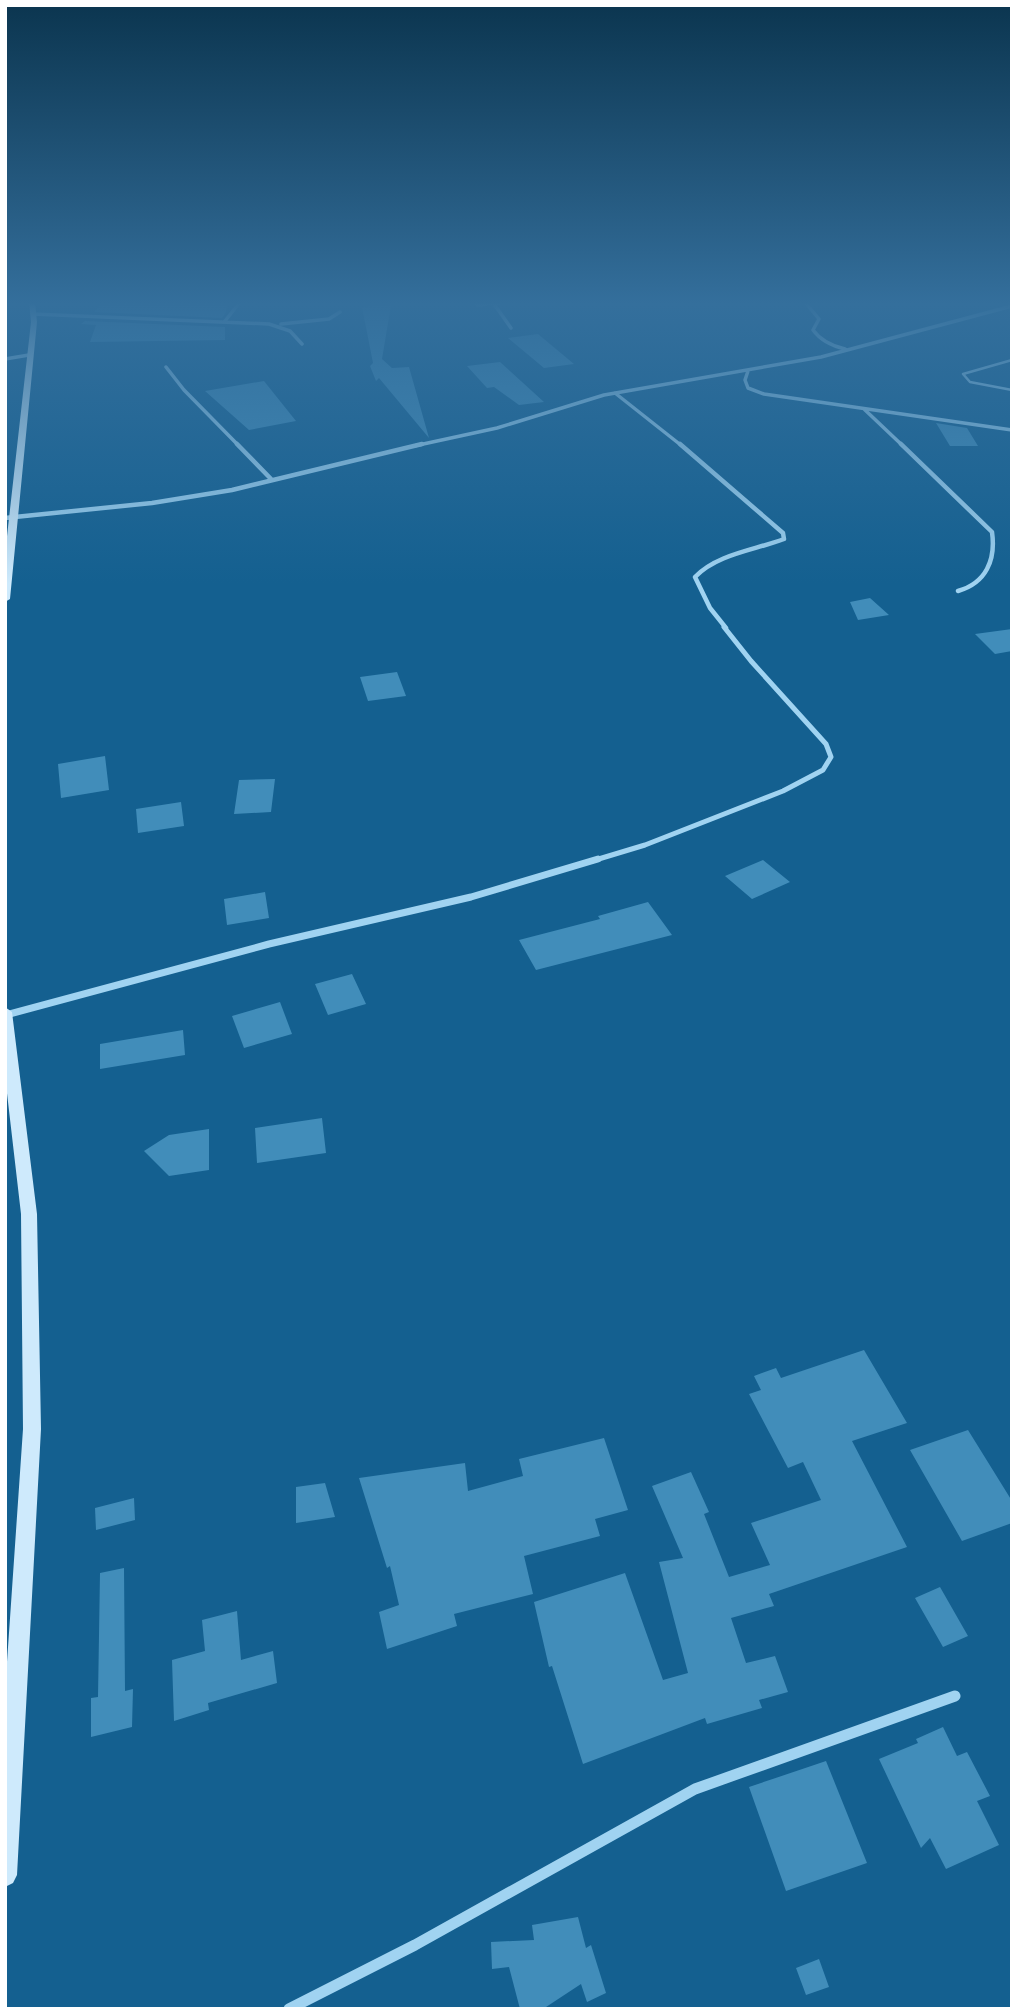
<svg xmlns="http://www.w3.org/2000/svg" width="1017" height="2014" font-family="'Work Sans',sans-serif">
<rect width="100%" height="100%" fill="#146090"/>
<!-- building -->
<path fill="#418dba" d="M 104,302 L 181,304 L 227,302 L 226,312 L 222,318 L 94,312 Z
M 391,305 L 382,359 L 392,368 L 409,367 L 429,438 L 379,378 L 376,381 L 370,366 L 373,363 L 362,307 Z
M 85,321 L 225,327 L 225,340 L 90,342 L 96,325 L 81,324 Z
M 538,334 L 574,364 L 544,368 L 508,338 Z
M 500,362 L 544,402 L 519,405 L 494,387 L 487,388 L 467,366 Z
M 264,381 L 296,421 L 249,430 L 205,391 Z
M 936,423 L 967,428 L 978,446 L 950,446 Z
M 870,598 L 889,615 L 858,620 L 850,602 Z
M 1012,629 L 1012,651 L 995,654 L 975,634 Z
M 397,672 L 406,696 L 368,701 L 360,677 Z
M 105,756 L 109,790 L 61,798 L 58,764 Z
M 275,779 L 271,812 L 234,814 L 239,780 Z
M 181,802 L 184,826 L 138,833 L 136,809 Z
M 763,860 L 790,882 L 752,899 L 725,876 Z
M 265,892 L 269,918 L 227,925 L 224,899 Z
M 648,902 L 672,935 L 536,970 L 519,940 L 600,919 L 598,916 Z
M 352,974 L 366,1004 L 328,1015 L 315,984 Z
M 280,1002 L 292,1034 L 244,1048 L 232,1016 Z
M 183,1030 L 185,1055 L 100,1069 L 100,1044 Z
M 322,1118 L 326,1153 L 257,1163 L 255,1128 Z
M 209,1129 L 209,1170 L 169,1176 L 144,1151 L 169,1135 Z
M 864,1350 L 907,1423 L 852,1441 L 907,1547 L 769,1594 L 774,1606 L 731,1618 L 746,1663 L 775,1656 L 788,1692 L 759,1700 L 762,1708 L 707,1724 L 705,1718 L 583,1764 L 552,1666 L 549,1667 L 534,1602 L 625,1573 L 663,1680 L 688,1673 L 659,1562 L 683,1558 L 652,1486 L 691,1472 L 709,1512 L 704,1514 L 729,1577 L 770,1565 L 751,1523 L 821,1500 L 803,1462 L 788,1468 L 749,1394 L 761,1390 L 754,1376 L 776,1368 L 781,1378 Z
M 968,1430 L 1012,1501 L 1012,1523 L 962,1541 L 910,1450 Z
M 604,1438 L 628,1510 L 595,1519 L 600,1536 L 524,1556 L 533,1594 L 454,1614 L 457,1626 L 387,1649 L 379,1612 L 399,1605 L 390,1566 L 387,1568 L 359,1478 L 465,1463 L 468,1491 L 523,1476 L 519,1459 Z
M 325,1483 L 335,1517 L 296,1523 L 296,1487 Z
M 134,1498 L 135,1520 L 96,1530 L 95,1508 Z
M 124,1568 L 125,1691 L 133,1689 L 132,1727 L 91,1737 L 91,1698 L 98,1697 L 100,1573 Z
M 940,1587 L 968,1636 L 943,1647 L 915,1598 Z
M 237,1611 L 241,1660 L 273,1651 L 277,1683 L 208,1703 L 209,1710 L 174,1721 L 172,1660 L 205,1651 L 202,1620 Z
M 943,1727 L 957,1756 L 967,1752 L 990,1796 L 977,1801 L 999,1845 L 946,1869 L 930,1838 L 921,1848 L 879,1759 L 918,1743 L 916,1739 Z
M 826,1761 L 867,1863 L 786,1891 L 749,1787 Z
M 578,1917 L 586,1948 L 591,1945 L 606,1993 L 587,2002 L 581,1984 L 543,2009 L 520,2009 L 509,1967 L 492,1969 L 491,1942 L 534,1940 L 532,1925 Z
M 819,1959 L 829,1987 L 806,1995 L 796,1968 Z"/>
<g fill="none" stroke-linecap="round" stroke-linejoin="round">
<!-- lane -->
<path stroke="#a0d3f1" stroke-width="2.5" d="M 1012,360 L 963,374 L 970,382 L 1012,390"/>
<!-- street-far4 -->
<path stroke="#a0d3f1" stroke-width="3.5" d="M 795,302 L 798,302
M 805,302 L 819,319 L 813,330 C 821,341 832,346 845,349
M 494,304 L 511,328
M 477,305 L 509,302
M 33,314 L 269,324 L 290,331 L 302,344
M 225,321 L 240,302
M 281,324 L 329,319 L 340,312
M 5,359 L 29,355
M 166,367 L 184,390 L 239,446
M 748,371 L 745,380 L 748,388 L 764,394 L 1012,430
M 615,393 L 682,446
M 864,409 L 903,446
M 414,446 L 497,428 L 604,395 L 821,357 L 1012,306"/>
<!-- street-far3 -->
<path stroke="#a0d3f1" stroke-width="4.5" d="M 237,444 L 272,480
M 680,444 L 783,533 L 784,539 C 755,550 717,554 695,577 L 710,608 L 726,628
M 901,444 L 992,532 C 996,560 986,583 958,591
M 5,518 L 152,503 L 232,490 L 422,444"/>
<!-- street-far2 -->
<path stroke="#a0d3f1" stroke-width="5" d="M 592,861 L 645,845 L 783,791 L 823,770 L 831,757 L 826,744 L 751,661 L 724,627"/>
<!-- street-far1 -->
<path stroke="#a0d3f1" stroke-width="7" d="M 6,1015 L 269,944 L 471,897 L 598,859"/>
<!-- street -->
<path stroke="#a0d3f1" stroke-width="11" d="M 289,2009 L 415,1945 L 695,1789 L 955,1696"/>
<!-- secondary -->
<path fill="#ceeafc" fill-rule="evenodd" d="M 29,302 L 35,302 L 37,322 L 10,599 L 5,602 L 5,554 L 31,322 Z
M 5,1007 L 12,1012 L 37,1214 L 41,1429 L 17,1875 L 13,1883 L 5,1887 L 5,1691 L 23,1429 L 21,1214 L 5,1076 Z"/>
</g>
<!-- sky -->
<linearGradient id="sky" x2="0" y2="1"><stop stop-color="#0b354f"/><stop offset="0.52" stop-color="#346f9c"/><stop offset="1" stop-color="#346f9c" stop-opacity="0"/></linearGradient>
<rect width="1017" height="584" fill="url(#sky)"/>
<!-- border -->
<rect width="1017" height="2014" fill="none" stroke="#ffffff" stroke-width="14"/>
</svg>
